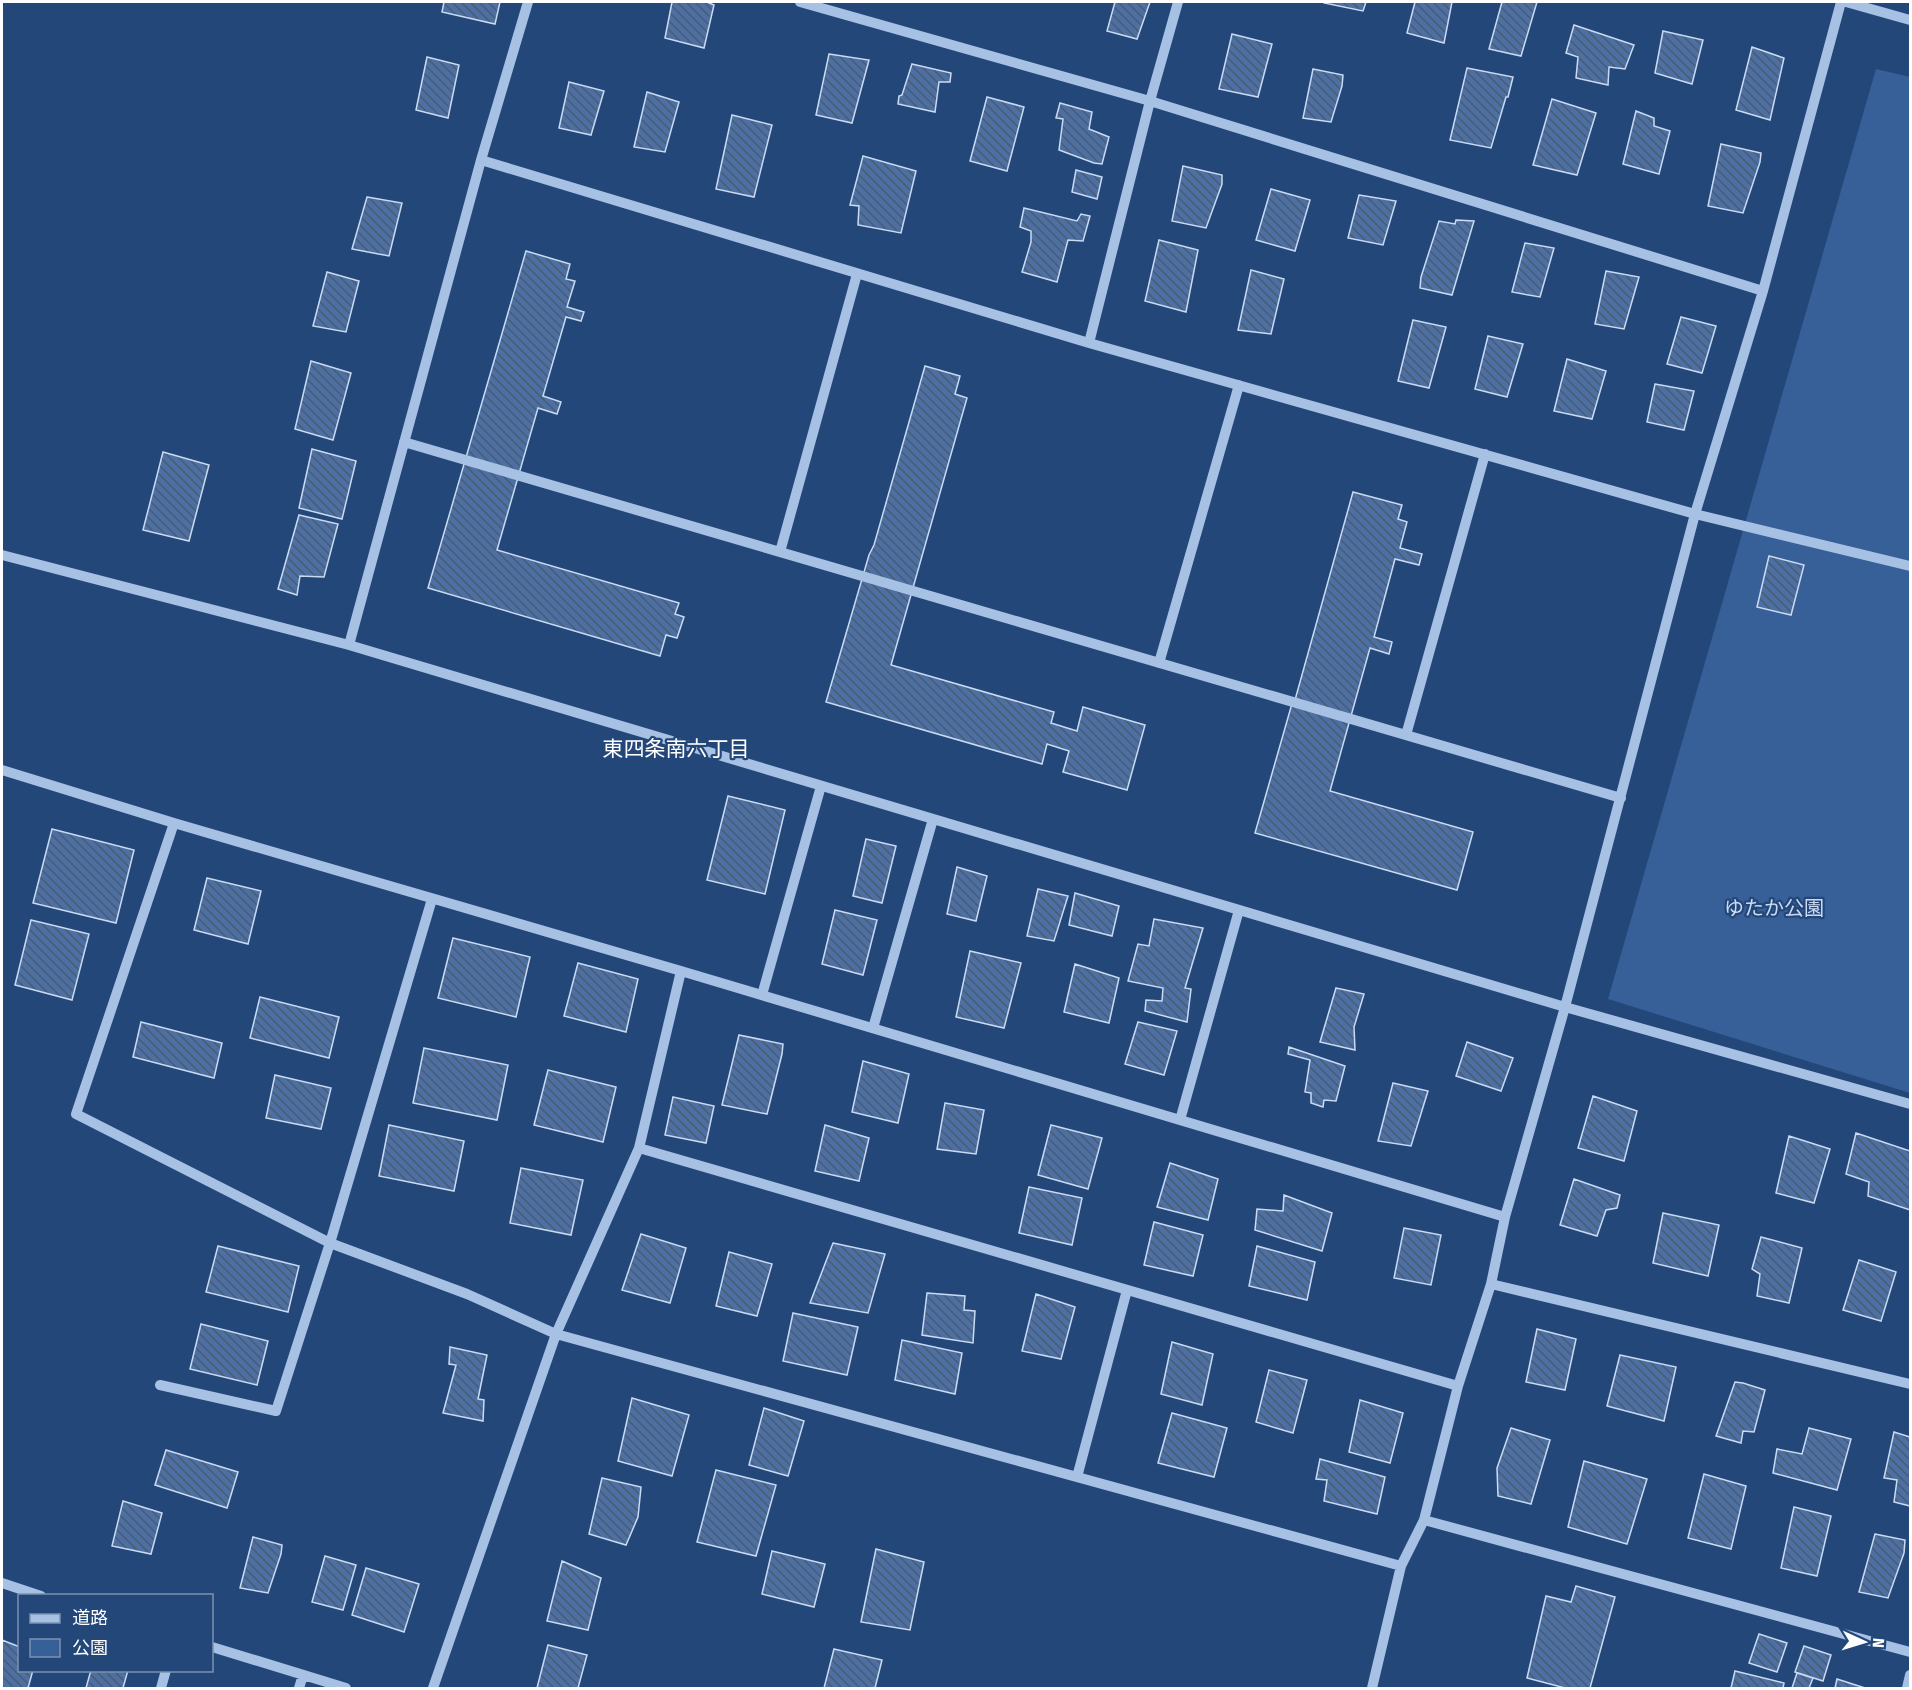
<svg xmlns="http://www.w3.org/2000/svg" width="1912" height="1690" font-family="'Fira Sans Condensed','Noto Sans JP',sans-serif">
<defs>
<pattern id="building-back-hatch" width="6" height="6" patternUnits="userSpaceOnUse" patternTransform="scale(1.5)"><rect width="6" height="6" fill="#4c70a3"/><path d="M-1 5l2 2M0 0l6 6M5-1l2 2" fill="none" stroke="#4c5a6f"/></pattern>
</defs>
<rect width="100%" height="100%" fill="#24477a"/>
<!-- green -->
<path fill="#376098" d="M 1876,69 L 1910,77 L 1910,1093 L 1608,999 Z"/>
<!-- building -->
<path fill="url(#building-back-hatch)" stroke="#c9dbf4" stroke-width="1.5" d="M 444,2 L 500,2 L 495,24 L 442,12 Z
M 672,2 L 707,2 L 714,5 L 704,48 L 665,38 Z
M 1115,2 L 1150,2 L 1137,39 L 1107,31 Z
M 1324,2 L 1366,2 L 1363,11 L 1324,3 Z
M 1415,2 L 1452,2 L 1444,43 L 1407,33 Z
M 1502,2 L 1537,2 L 1521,56 L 1489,49 Z
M 1574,25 L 1634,45 L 1625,69 L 1609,67 L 1608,85 L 1576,78 L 1578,57 L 1566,53 Z
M 1663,31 L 1703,40 L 1692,84 L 1655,73 Z
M 1232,34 L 1272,44 L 1258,97 L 1219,89 Z
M 1752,47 L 1784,58 L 1770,120 L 1736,110 Z
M 829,54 L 869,60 L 852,123 L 816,115 Z
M 427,57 L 459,65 L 448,118 L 416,110 Z
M 912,64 L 951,73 L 950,82 L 939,82 L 935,112 L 898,104 L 899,96 L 902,95 Z
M 1467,68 L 1513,77 L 1508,97 L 1506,97 L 1491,148 L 1450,140 Z
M 1313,69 L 1343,75 L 1342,86 L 1331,122 L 1303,118 Z
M 569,82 L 604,91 L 591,135 L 559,128 Z
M 647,92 L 679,102 L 665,152 L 634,147 Z
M 987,97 L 1024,107 L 1007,171 L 970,161 Z
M 1552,99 L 1596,113 L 1577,175 L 1533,165 Z
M 1060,103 L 1092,112 L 1089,129 L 1109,137 L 1102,164 L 1094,163 L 1059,150 L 1063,119 L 1056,118 Z
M 1636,111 L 1654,118 L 1654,126 L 1670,131 L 1659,174 L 1623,164 Z
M 732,115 L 772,125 L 754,197 L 716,189 Z
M 1721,144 L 1761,153 L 1760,162 L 1743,213 L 1708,206 Z
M 863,156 L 916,171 L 901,233 L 858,225 L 859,206 L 850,205 Z
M 1183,166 L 1222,175 L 1222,184 L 1206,228 L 1172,221 Z
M 1076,170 L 1102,177 L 1097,199 L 1072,192 Z
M 1271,189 L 1310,200 L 1295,251 L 1256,240 Z
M 1359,195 L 1396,201 L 1383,245 L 1348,238 Z
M 367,197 L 402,203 L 389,256 L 352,249 Z
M 1024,208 L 1077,221 L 1081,214 L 1090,216 L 1083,241 L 1068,240 L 1057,282 L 1022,272 L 1031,242 L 1031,231 L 1020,227 Z
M 1456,220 L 1474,221 L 1452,295 L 1420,288 L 1421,277 L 1439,221 L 1455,224 Z
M 1159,240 L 1198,250 L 1186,312 L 1145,301 Z
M 1525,243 L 1554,248 L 1540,297 L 1512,292 Z
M 526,251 L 570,264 L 566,279 L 575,281 L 567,307 L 584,312 L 581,321 L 566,317 L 543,396 L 561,402 L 557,414 L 538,408 L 497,550 L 679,603 L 675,614 L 684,617 L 677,638 L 666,635 L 660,656 L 428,588 Z
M 1251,270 L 1284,279 L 1271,334 L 1238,330 Z
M 1606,271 L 1639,277 L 1624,329 L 1595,324 Z
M 327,272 L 359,281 L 346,332 L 313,326 Z
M 1681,317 L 1716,326 L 1702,373 L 1667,364 Z
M 1413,320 L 1446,327 L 1429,388 L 1398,381 Z
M 1488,336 L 1523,344 L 1507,397 L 1475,389 Z
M 1567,359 L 1606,371 L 1592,419 L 1554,411 Z
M 311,361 L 351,373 L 333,440 L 295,429 Z
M 925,366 L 960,376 L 955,394 L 967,398 L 891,665 L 1054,712 L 1051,723 L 1077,731 L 1083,707 L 1145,725 L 1127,790 L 1063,772 L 1069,751 L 1047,744 L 1042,764 L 826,702 L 869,555 L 874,545 Z
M 1655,384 L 1694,391 L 1684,430 L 1647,422 Z
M 312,449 L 356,461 L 342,519 L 299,508 Z
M 163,452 L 209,465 L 189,541 L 143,530 Z
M 1353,492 L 1402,505 L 1398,519 L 1407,522 L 1400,548 L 1422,554 L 1419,565 L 1395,559 L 1374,637 L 1392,642 L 1389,654 L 1370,648 L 1330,791 L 1473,832 L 1457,890 L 1255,833 L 1293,700 L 1295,700 Z
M 299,515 L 338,524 L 324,577 L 300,576 L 297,595 L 278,589 Z
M 1769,556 L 1804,565 L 1791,615 L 1757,607 Z
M 728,796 L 785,810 L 765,894 L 707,880 Z
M 52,829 L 134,850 L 116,923 L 33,903 Z
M 866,839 L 896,846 L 882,903 L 853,896 Z
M 957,867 L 987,876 L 976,921 L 947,914 Z
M 207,878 L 261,891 L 248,944 L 194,930 Z
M 1038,889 L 1068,896 L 1054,941 L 1027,936 Z
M 1075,893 L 1119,906 L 1112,936 L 1069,925 Z
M 835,910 L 877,920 L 863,975 L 822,964 Z
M 1154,919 L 1203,928 L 1185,988 L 1191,989 L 1187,1022 L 1145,1011 L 1146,1000 L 1162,1001 L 1163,988 L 1128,981 L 1138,944 L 1149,946 Z
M 31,920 L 89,934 L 72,1000 L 15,985 Z
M 453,938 L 530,957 L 516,1017 L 438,998 Z
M 970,951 L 1021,963 L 1004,1028 L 956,1017 Z
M 578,963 L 638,979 L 626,1032 L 564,1016 Z
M 1075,964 L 1119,978 L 1109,1023 L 1064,1012 Z
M 1336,988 L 1364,994 L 1354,1027 L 1355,1050 L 1320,1042 Z
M 260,997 L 339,1017 L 329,1058 L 250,1038 Z
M 141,1022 L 222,1043 L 214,1078 L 133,1057 Z
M 1138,1022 L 1177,1031 L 1164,1075 L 1125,1064 Z
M 739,1035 L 783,1044 L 782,1054 L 767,1114 L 722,1105 Z
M 1467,1042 L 1513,1058 L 1501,1091 L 1456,1076 Z
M 1289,1047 L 1345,1066 L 1336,1101 L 1324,1100 L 1323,1107 L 1311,1103 L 1311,1093 L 1305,1092 L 1310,1060 L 1288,1054 Z
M 424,1048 L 508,1065 L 497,1120 L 413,1103 Z
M 863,1061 L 909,1074 L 898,1123 L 852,1112 Z
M 548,1070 L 616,1087 L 603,1142 L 534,1125 Z
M 275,1075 L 331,1088 L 321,1129 L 266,1118 Z
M 1393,1083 L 1428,1091 L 1411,1146 L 1378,1141 Z
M 1593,1096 L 1637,1111 L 1624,1161 L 1578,1148 Z
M 673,1097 L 714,1106 L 706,1143 L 665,1135 Z
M 945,1103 L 984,1110 L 976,1154 L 937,1149 Z
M 389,1125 L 464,1141 L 454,1191 L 379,1176 Z
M 825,1125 L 869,1138 L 859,1181 L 815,1171 Z
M 1051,1125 L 1102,1138 L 1088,1189 L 1038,1175 Z
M 1856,1133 L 1910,1151 L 1910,1210 L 1868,1196 L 1869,1182 L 1846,1174 Z
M 1789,1136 L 1830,1149 L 1814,1203 L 1776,1193 Z
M 1170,1163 L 1218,1179 L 1208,1220 L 1157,1207 Z
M 521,1168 L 583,1180 L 571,1235 L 510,1223 Z
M 1574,1179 L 1620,1195 L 1617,1208 L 1606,1210 L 1597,1236 L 1560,1225 Z
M 1029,1187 L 1082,1198 L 1072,1245 L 1019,1233 Z
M 1284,1195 L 1332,1213 L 1322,1251 L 1255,1230 L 1257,1209 L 1283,1211 Z
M 1663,1213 L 1719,1225 L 1708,1276 L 1653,1263 Z
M 1154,1222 L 1203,1235 L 1193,1276 L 1144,1265 Z
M 1404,1228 L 1441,1235 L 1431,1285 L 1394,1278 Z
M 641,1234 L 686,1248 L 670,1303 L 622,1290 Z
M 1761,1237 L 1802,1248 L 1789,1303 L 1757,1296 L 1760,1274 L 1752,1269 Z
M 833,1243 L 885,1254 L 868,1313 L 810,1303 Z
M 218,1246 L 299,1266 L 288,1312 L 206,1292 Z
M 1257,1246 L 1315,1262 L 1307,1300 L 1249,1286 Z
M 729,1252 L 772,1264 L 757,1316 L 716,1306 Z
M 1859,1260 L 1896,1272 L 1881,1321 L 1843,1310 Z
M 927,1293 L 965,1296 L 964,1310 L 975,1311 L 973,1343 L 922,1335 Z
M 1036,1294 L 1075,1307 L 1061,1359 L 1022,1351 Z
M 793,1313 L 858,1327 L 847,1375 L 783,1361 Z
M 201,1324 L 268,1341 L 257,1385 L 190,1369 Z
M 1537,1329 L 1576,1339 L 1565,1390 L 1526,1382 Z
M 902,1340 L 962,1353 L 955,1394 L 895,1380 Z
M 1172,1342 L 1213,1354 L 1202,1405 L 1161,1394 Z
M 450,1347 L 487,1355 L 478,1399 L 484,1400 L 483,1421 L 443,1413 L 456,1365 L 449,1364 Z
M 1620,1355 L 1676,1367 L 1664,1421 L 1607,1406 Z
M 1269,1370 L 1307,1380 L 1293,1433 L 1256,1422 Z
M 1735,1382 L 1743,1383 L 1765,1390 L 1754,1432 L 1743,1431 L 1741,1443 L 1716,1436 Z
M 632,1398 L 689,1415 L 672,1476 L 618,1461 Z
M 1360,1400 L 1403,1413 L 1390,1463 L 1349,1452 Z
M 764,1408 L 804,1421 L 788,1476 L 749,1465 Z
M 1172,1413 L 1227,1428 L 1214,1477 L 1158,1463 Z
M 1511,1428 L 1550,1440 L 1531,1504 L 1498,1496 L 1497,1468 Z
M 1809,1428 L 1851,1439 L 1837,1490 L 1773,1473 L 1777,1449 L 1802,1454 Z
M 1894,1432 L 1910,1437 L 1910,1506 L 1894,1502 L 1897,1480 L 1884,1478 Z
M 166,1450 L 238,1472 L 227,1508 L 155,1485 Z
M 1320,1459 L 1385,1477 L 1377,1514 L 1324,1501 L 1327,1480 L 1316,1479 Z
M 1584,1461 L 1647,1479 L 1627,1544 L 1568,1527 Z
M 716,1470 L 776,1485 L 756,1556 L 697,1542 Z
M 1704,1474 L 1746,1486 L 1731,1549 L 1688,1538 Z
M 602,1478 L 641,1487 L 638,1517 L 626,1545 L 589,1534 Z
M 123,1501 L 162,1513 L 151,1554 L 112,1546 Z
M 1794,1507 L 1831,1516 L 1817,1576 L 1781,1568 Z
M 1875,1534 L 1905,1540 L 1904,1553 L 1888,1598 L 1859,1592 Z
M 253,1537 L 282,1545 L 281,1554 L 268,1593 L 240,1588 Z
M 876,1549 L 924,1562 L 910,1630 L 861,1622 Z
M 772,1551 L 825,1564 L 814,1607 L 762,1594 Z
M 325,1556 L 356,1565 L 343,1610 L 312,1602 Z
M 562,1561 L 601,1578 L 588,1630 L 547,1621 Z
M 366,1568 L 419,1584 L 404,1632 L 352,1615 Z
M 1576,1586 L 1615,1597 L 1590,1688 L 1565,1688 L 1527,1678 L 1546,1596 L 1571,1602 Z
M 1759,1634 L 1787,1643 L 1777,1672 L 1749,1663 Z
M 2,1640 L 20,1647 L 20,1670 L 33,1670 L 28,1688 L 2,1688 Z
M 548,1645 L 587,1655 L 578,1688 L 537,1688 Z
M 1804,1646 L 1831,1655 L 1823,1681 L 1795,1672 Z
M 834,1649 L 882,1660 L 875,1688 L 824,1688 Z
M 91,1670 L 128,1670 L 123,1688 L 86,1688 Z
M 1735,1671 L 1784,1683 L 1783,1688 L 1731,1688 Z
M 1797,1673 L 1813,1678 L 1809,1688 L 1792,1688 Z
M 1837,1679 L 1865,1688 L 1835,1688 Z"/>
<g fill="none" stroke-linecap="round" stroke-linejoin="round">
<!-- minor -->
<path stroke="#a6c1e4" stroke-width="10" d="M 800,2 L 1150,101 L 1763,291
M 1846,2 L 1910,20
M 481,160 L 1089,343 L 1695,514 L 1910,566
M 1089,343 L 1150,101 L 1178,2
M 404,442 L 1621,798
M 780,552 L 857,274
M 2,555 L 349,645 L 1565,1007 L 1910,1104
M 349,645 L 481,160 L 528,2
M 1159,663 L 1239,385
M 1406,735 L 1485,454
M 2,770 L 174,823 L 681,971 L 1505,1217
M 174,823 L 76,1114 L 330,1243 L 467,1294 L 556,1334 L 1401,1566
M 762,995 L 821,786
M 873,1028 L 933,819
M 1180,1120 L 1239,910
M 639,1148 L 1458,1386
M 1491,1284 L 1910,1384
M 160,1385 L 276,1411 L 330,1243 L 432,899
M 1077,1477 L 1127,1290
M 1424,1520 L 1910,1652
M 2,1583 L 41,1596
M 212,1647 L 346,1688
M 161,1688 L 166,1670
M 299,1688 L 303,1675
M 433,1688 L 556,1334 L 639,1148 L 681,971
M 1372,1688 L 1401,1566 L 1424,1520 L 1458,1386 L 1491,1284 L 1505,1217 L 1565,1007 L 1695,514 L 1763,291 L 1841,2
M 1907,1688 L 1910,1675"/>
</g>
<g text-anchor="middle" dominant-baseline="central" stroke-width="4.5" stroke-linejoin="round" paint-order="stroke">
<!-- park labels -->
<g font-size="20" fill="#c9dbf4" stroke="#24477a">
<text x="1774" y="908">ゆたか公園</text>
</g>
<!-- neighbourhood labels -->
<g font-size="21" fill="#fff" stroke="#24477a">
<text x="676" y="749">東四条南六丁目</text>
</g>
</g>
<!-- border -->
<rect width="1912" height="1690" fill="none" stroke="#ffffff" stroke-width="6"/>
<!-- legend -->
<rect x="18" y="1594" width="195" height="78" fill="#24477a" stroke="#7c91af" stroke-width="1.5"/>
<rect x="30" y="1614" width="30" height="9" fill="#a6c1e4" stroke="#7c91af" stroke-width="1.5"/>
<text x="72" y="1624" font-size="18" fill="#ffffff">道路</text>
<rect x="30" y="1639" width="30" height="18" fill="#376098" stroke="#7c91af" stroke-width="1.5"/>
<text x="72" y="1654" font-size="18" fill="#ffffff">公園</text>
<!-- north arrow -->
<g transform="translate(1864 1642) rotate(94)" stroke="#24477a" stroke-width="4.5" paint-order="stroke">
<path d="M0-4.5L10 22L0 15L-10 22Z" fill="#ffffff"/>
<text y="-9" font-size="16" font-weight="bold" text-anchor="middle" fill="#ffffff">N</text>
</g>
</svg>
